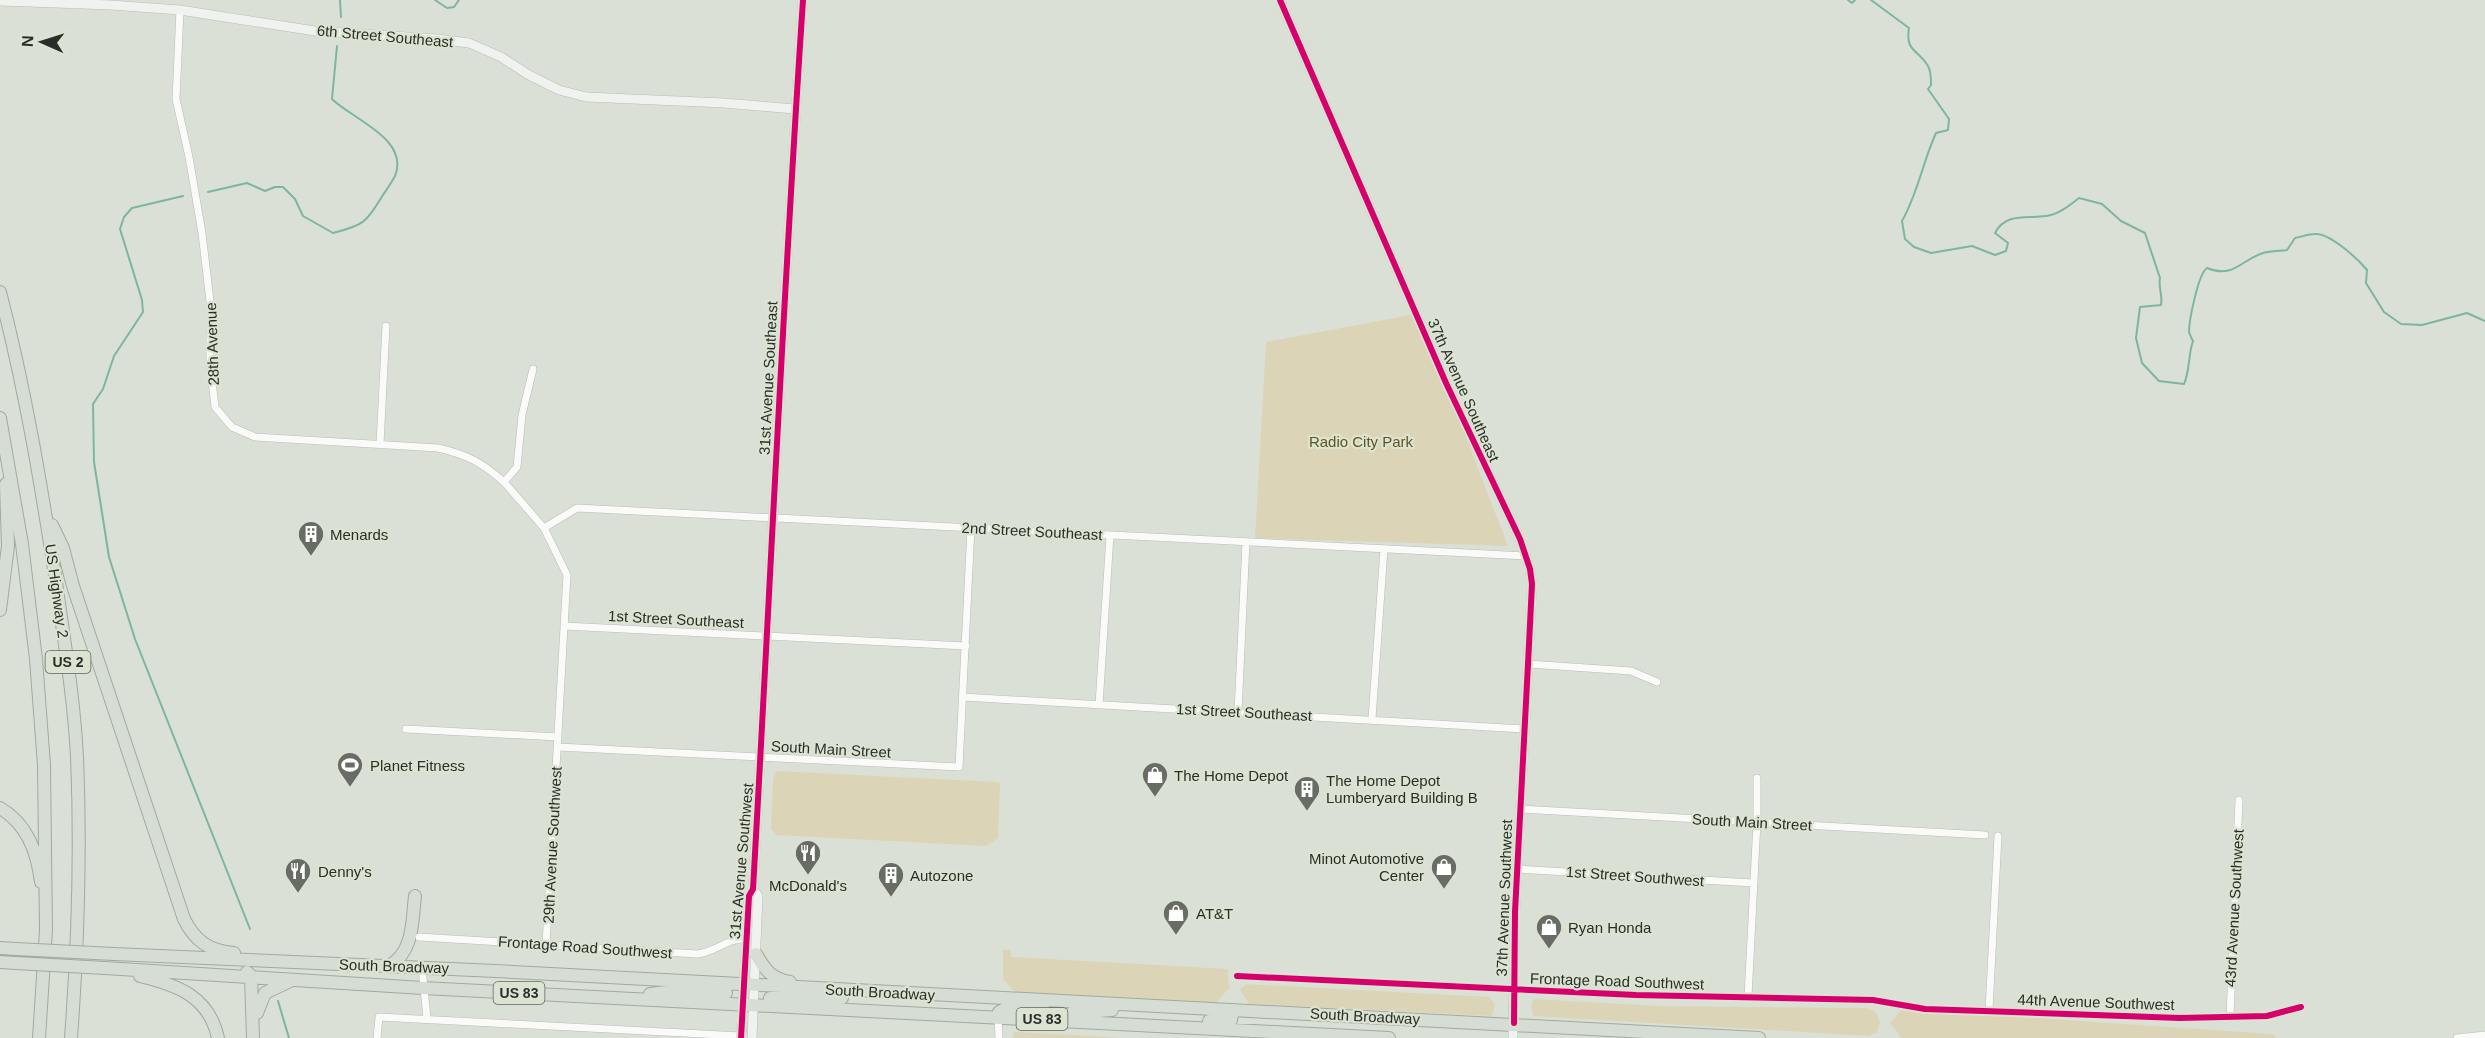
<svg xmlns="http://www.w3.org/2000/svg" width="2485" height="1038" font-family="Helvetica,sans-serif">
<rect width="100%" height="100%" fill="#dbe0d6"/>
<!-- green -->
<path fill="#dcd4b6" d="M 1416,314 L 1439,367 L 1508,546 L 1255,538 L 1266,342 Z
M 777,771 L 997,782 L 1000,783 L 998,838 L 986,846 L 776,835 L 771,828 L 773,779 Z
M 1003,950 L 1011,950 L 1011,957 L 1228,969 L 1229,988 L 1216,1003 L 1015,992 L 1003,979 Z
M 1246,984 L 1490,997 L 1495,1005 L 1492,1016 L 1249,1004 L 1240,989 Z
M 1534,999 L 1659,1006 L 1865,1008 L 1876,1012 L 1880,1023 L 1877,1032 L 1869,1036 L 1533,1016 L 1531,1005 Z
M 1902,1009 L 2272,1034 L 2278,1038 L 1902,1038 L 1890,1023 Z
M 1014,1032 L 1124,1038 L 1013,1038 Z"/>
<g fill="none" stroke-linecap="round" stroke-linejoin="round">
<!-- stream -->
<path stroke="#7cb79d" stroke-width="2" d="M 340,0 L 341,17
M 435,0 L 447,8 L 454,7 L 459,0
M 1848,0 L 1852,3 L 1855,0
M 1871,0 L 1909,28 C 1905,52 1918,49 1928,66 C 1931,71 1931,79 1931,85 L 1928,89 L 1949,119 L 1948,130 L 1936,133 C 1923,161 1918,193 1902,221 L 1905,239 L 1914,247 L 1931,253 L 1972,246 L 1995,255 L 2006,251 L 2008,243 L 1995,233 C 2006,212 2027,219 2046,216 C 2058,215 2070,205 2079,198 L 2102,204 L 2121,221 L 2145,233 L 2160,278 C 2158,288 2163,295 2161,305 L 2140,307 L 2136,338 L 2142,363 L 2159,381 L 2184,384 C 2190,370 2188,356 2193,341 C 2192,339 2190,335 2189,332 C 2189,321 2198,274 2207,268 C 2233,279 2241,260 2263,253 C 2271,251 2280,251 2287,250 L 2295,238 C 2301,237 2308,234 2315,234 C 2330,233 2358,259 2367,270 L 2366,283 L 2384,312 L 2401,324 L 2422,325 L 2467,313 L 2485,321
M 208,192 L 247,183 L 265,191 L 275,187 L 283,187 L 295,199 L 303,216 L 333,233 C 365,225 366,222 383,195 C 387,189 392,182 395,176 C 410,139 352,119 332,99 L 337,46
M 183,196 L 132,208 L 124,217 L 120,229 L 142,300 L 143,312 L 114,356 L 103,389 L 93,404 L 94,462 L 109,557 L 135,639 L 250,929
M 278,1001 L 289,1038"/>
<!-- street casing -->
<g stroke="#b8bcb5" stroke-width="8">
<path id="street" d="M 180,10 L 176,99 L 189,157 L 202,233 L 210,301 L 210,364 L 215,407 L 232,427 L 255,437 L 438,448 C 468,455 481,462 504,482
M 533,369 L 522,415 L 517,467 L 504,482 L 544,528 L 567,575 L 546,944
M 380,444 L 386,326
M 544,528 L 577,508 L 1527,556
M 564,626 L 966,646
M 1528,664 L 1631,671 L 1657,682
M 963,697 L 1524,729
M 1099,705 L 1110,535
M 1238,712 L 1246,542
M 1372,719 L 1384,549
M 406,729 L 558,737
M 558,747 L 959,767 L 971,528
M 1519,809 L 1985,835
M 1516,869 L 1753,883
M 419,937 L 697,954 C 716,952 727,938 746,939
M 422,968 L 427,1018
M 1237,976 L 1636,995 L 1873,1000 L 1925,1009 L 2180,1018 L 2267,1016 L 2301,1007
M 1748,997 L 1757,822 L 1757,778
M 1989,1010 L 1998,836
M 2230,1016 L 2239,800
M 998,1018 L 999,1038
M 377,1038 L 379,1017 L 741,1036
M 2457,1038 L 2485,1035"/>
</g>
<!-- secondary casing -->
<g stroke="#b8bcb5" stroke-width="10">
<path id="secondary" d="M 1280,0 L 1446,383 L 1520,539 L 1530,569 L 1532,584 L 1528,664 L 1515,912 L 1513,1038
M 0,1 L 111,5 L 180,10 L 315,31 L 437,39 L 469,43 L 501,57 L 529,75 L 559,90 L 586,97 L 724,103 L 795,109
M 741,1038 L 749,896 L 753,889 C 770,593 783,296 803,0
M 752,1038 L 758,896 L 753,889"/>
</g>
<!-- highway casing -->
<g stroke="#a0aa9e" stroke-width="14">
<path id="highway" d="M 0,292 C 25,388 41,484 56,582 C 64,640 74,698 77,757 C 81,851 78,944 71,1038
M 0,418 L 22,544 L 36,659 L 44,765 L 46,930 L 39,1038
M 52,525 L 63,548 L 73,586 L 184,919 C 195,941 209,951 234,953
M 0,610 L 8,546 L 6,484
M 0,808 C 27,824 37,851 41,882
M 0,948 L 16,949
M 114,954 L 496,971 L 1759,1038
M 756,954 C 765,970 772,979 790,982
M 0,962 L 16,963
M 389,966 C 414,952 412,921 415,896
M 105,968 L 423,988 L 1389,1038
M 247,972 L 251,976 L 253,1038
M 140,976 C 177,985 209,996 218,1038
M 650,994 L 683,990 L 726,993
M 770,998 L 842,998
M 257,1013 L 265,993 L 292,980
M 1072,1013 L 1112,1010
M 998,1018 L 999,1012 L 1005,1009 L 1046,1012
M 1209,1021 L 1231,1020 L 1233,1010"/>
</g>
<!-- street -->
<use href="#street" stroke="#fafaf9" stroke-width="7"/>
<!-- secondary -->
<use href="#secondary" stroke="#eff2ee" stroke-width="9"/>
<!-- highway -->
<use href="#highway" stroke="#d5ddd5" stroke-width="12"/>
<!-- highway-bridge casing -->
<g stroke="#a0aa9e" stroke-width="14" stroke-linecap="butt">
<path id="highway-bridge" d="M 16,949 L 114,954
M 16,963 L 105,968"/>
</g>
<!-- highway-bridge -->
<use href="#highway-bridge" stroke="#d5ddd5" stroke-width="12"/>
<!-- cycleway casing -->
<g stroke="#dbe4d2" stroke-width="10">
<path id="cycleway" d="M 1280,0 L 1446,383 L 1520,539 L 1530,569 L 1532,584 L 1528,664 L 1515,912 L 1514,1023
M 1237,976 L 1636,995 L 1873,1000 L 1925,1009 L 2180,1018 L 2267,1016 L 2301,1007
M 741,1038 L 749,896 L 753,889 C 770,593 783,296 803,0"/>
</g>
<!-- cycleway -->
<use href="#cycleway" stroke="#d6006c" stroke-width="6"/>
</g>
<!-- icons -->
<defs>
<g id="building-pin" transform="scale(1.35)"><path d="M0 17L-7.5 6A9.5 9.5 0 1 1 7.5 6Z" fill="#696c65" stroke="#dbe4d2"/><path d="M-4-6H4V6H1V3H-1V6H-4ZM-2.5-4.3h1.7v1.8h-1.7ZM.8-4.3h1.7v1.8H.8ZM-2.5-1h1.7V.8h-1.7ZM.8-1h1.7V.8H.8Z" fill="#fff"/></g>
<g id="stadium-pin" transform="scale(1.35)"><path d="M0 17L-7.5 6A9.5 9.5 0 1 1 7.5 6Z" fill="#696c65" stroke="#dbe4d2"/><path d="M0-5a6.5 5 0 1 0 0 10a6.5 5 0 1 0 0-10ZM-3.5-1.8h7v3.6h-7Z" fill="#fff"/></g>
<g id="shop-pin" transform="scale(1.35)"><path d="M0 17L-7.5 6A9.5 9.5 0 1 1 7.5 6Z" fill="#696c65" stroke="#dbe4d2"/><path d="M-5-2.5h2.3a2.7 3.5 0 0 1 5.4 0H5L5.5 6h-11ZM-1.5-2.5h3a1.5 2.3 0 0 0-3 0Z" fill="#fff"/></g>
<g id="restaurant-pin" transform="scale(1.35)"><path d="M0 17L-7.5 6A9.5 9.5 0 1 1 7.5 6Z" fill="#696c65" stroke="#dbe4d2"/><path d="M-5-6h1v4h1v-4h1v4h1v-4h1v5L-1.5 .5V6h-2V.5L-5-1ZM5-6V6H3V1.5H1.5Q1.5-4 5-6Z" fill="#fff"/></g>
</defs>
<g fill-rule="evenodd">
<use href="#building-pin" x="311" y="534"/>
<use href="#stadium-pin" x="350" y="765"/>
<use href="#shop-pin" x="1155" y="775"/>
<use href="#building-pin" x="1307" y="789"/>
<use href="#restaurant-pin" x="808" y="853"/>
<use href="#shop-pin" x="1444" y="867"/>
<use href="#restaurant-pin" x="298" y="871"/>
<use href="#building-pin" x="891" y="875"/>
<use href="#shop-pin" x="1176" y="913"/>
<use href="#shop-pin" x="1549" y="927"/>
</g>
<g text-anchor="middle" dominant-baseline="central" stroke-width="4.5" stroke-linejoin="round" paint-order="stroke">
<!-- shield labels -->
<g fill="#dbe4d2" stroke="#60655b" stroke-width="1.5">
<rect x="45.5" y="651" width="45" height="22" rx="4.5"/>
<rect x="493.5" y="982" width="51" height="22" rx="4.5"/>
<rect x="1016.5" y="1008" width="51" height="22" rx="4.5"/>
</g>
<g font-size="14" font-weight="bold" fill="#2b2e28">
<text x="68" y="662">US 2</text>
<text x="519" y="993">US 83</text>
<text x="1042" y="1019">US 83</text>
</g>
<!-- street labels -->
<g font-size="15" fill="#2b2e28" stroke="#dbe4d2">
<text transform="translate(385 36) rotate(5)">6th Street Southeast</text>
<text transform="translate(212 344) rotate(-92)">28th Avenue</text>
<text transform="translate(768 378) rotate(-87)">31st Avenue Southeast</text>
<text transform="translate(1464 390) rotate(66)">37th Avenue Southeast</text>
<text transform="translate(1032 531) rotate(3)">2nd Street Southeast</text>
<text transform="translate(57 591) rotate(82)">US Highway 2</text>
<text transform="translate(676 619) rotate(3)">1st Street Southeast</text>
<text transform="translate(1244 712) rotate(3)">1st Street Southeast</text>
<text transform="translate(831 749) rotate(3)">South Main Street</text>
<text transform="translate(1752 822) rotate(3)">South Main Street</text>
<text transform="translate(552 845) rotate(-87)">29th Avenue Southwest</text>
<text transform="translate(741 861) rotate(-85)">31st Avenue Southwest</text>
<text transform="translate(1635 876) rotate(4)">1st Street Southwest</text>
<text transform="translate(1504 898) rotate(-88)">37th Avenue Southwest</text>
<text transform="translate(2234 908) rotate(-87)">43rd Avenue Southwest</text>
<text transform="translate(585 947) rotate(4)">Frontage Road Southwest</text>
<text transform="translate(394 966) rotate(2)">South Broadway</text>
<text transform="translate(1617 981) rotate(2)">Frontage Road Southwest</text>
<text transform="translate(880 992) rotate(3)">South Broadway</text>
<text transform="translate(2096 1002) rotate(2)">44th Avenue Southwest</text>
<text transform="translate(1365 1016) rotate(3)">South Broadway</text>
</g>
<!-- park labels -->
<g font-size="15" fill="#65541e" stroke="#dbe4d2">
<text x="1361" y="441">Radio City Park</text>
</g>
<!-- poi labels -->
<g font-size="15" fill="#2b2e28" stroke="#dbe4d2" text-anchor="start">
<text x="330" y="534">Menards</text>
<text x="370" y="765">Planet Fitness</text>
<text x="1174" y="775">The Home Depot</text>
<text x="1326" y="780">The Home Depot<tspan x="1326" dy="17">Lumberyard Building B</tspan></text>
<text x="1424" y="858" text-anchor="end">Minot Automotive<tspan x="1424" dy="17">Center</tspan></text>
<text x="318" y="871">Denny's</text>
<text x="910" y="875">Autozone</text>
<text x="808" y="885" text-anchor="middle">McDonald's</text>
<text x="1196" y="913">AT&amp;T</text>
<text x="1568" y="927">Ryan Honda</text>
</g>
</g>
<!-- north arrow -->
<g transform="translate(42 42) rotate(273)" stroke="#dbe4d2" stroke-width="4.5" paint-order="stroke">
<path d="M0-4.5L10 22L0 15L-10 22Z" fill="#2b2e28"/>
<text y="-9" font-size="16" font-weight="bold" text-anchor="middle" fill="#2b2e28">N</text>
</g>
</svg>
